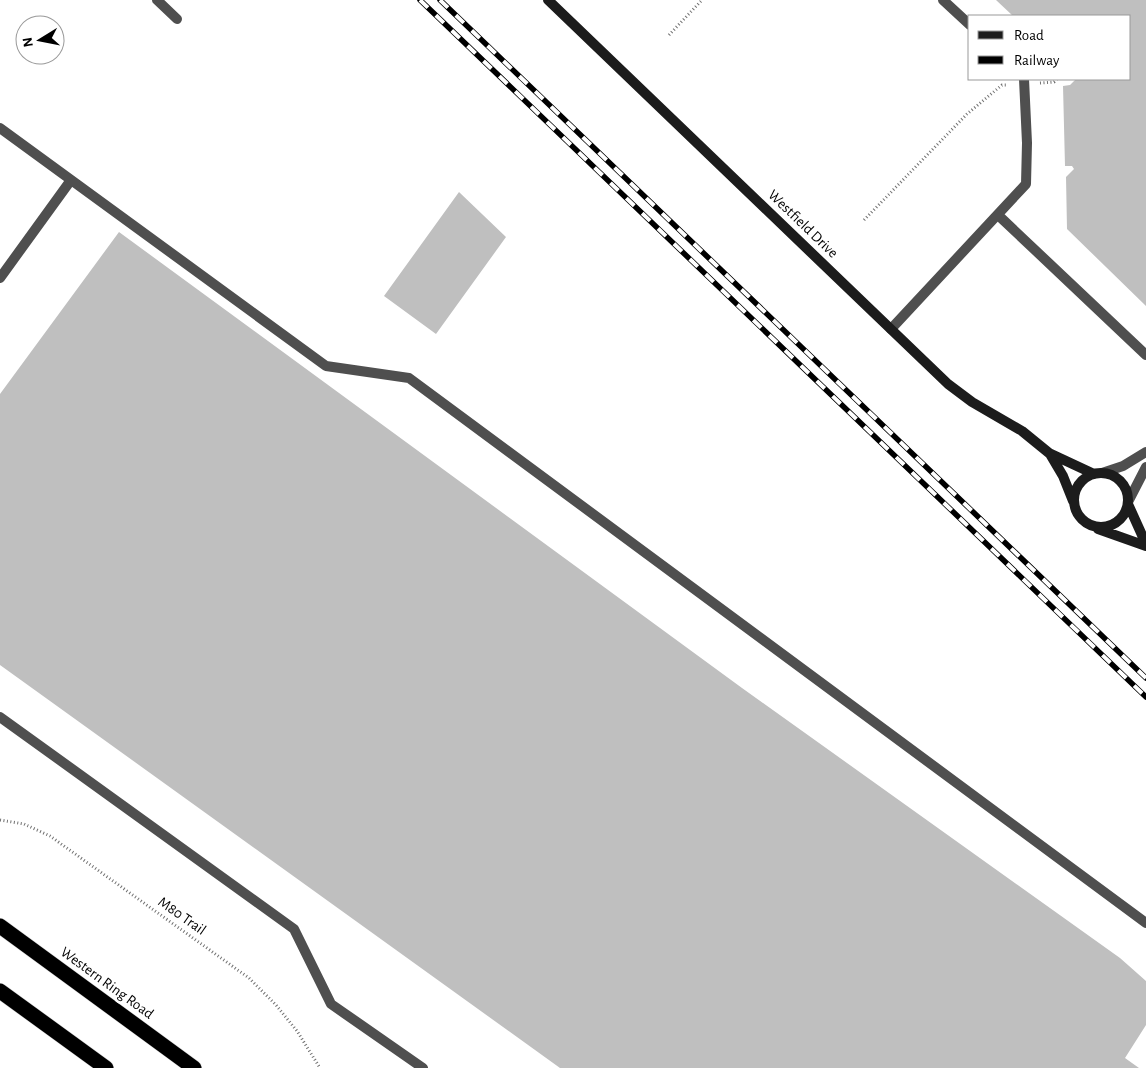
<svg xmlns="http://www.w3.org/2000/svg" width="1146" height="1068" font-family="'Alegreya Sans',sans-serif">
<rect width="100%" height="100%" fill="#fff"/>
<!-- building -->
<path fill="#bfbfbf" d="M 996,0 L 1146,0 L 1146,306 L 1067,229 L 1066,177 L 1074,169 L 1072,166 L 1065,166 L 1063,86 L 1070,85 L 1076,79 L 1130,79 L 1130,16 L 1013,16 Z
M 459,192 L 506,237 L 436,334 L 384,296 Z
M 119,232 L 742,688 L 1120,958 L 1146,981 L 1146,1025 L 1125,1058 L 1139,1068 L 560,1068 L 0,665 L 0,394 Z"/>
<g fill="none" stroke-linecap="round" stroke-linejoin="round">
<!-- motorway casing -->
<g stroke="#dbdbdb" stroke-width="16">
<path id="motorway" d="M 0,926 L 194,1068
M 0,991 L 106,1068"/>
</g>
<!-- path -->
<path stroke="#717171" stroke-width="3" stroke-dasharray="1 2.5" stroke-linecap="butt" d="M 669,35 L 702,0
M 1040,83 L 1054,82 L 1057,79
M 864,220 L 967,114 L 1002,85 L 1008,85
M 0,820 L 24,824 L 50,836 L 249,978 L 276,1005 L 297,1031 L 320,1068"/>
<!-- service -->
<path stroke="#4f4f4f" stroke-width="10" d="M 157,0 L 177,19
M 943,0 L 970,25
M 0,128 L 326,366 L 409,378 L 1146,923
M 998,215 L 1146,355
M 0,278 L 71,180
M 891,329 L 1026,184 L 1027,143 L 1024,79
M 0,717 L 294,929 L 331,1004 L 423,1068"/>
<!-- tertiary -->
<path stroke="#4f4f4f" stroke-width="10" d="M 1102,473 L 1123,466 L 1146,452
M 1128,502 L 1146,467"/>
<!-- secondary -->
<path stroke="#1c1c1c" stroke-width="10" d="M 548,0 L 948,384 L 972,402 L 1022,431 L 1049,453 L 1094,474
M 1050,454 L 1063,476 L 1073,501
M1074 500a27 27 0 1 1 54 0a27 27 0 1 1-54 0Z
M 1128,504 L 1146,544
M 1098,529 L 1146,546"/>
<!-- motorway -->
<use href="#motorway" stroke="#000" stroke-width="15"/>
<!-- rail casing -->
<g stroke="#000" stroke-width="5.5">
<path id="rail" d="M 420,0 L 1146,697
M 440,0 L 1146,678"/>
</g>
<!-- rail -->
<use href="#rail" stroke="#fff" stroke-width="4" stroke-dasharray="11" stroke-linecap="butt"/>
</g>
<g text-anchor="middle" dominant-baseline="central" stroke-width="5" stroke-linejoin="round" paint-order="stroke">
<!-- street labels -->
<g font-size="15" fill="#000" stroke="#fff">
<text transform="translate(803 224) rotate(44)">Westfield Drive</text>
<text transform="translate(182 916) rotate(35)">M80 Trail</text>
<text transform="translate(107 983) rotate(36)">Western Ring Road</text>
</g>
</g>
<!-- legend -->
<rect x="968" y="15" width="162" height="65" fill="#ffffff" stroke="#999999"/>
<rect x="978" y="31" width="25" height="8" fill="#1c1c1c" stroke="#999999"/>
<text x="1014" y="40" font-size="15" fill="#000000">Road</text>
<rect x="978" y="56" width="25" height="8" fill="#000000" stroke="#999999"/>
<text x="1014" y="65" font-size="15" fill="#000000">Railway</text>
<!-- north arrow -->
<g transform="translate(40 40) rotate(260)"><circle r="24" fill="#ffffff" stroke="#999999"/>
<path d="M0-4L9 19L0 12L-9 19Z" fill="#000000"/>
<text y="-8" font-size="14" font-weight="bold" text-anchor="middle" fill="#000000">N</text>
</g>
</svg>
